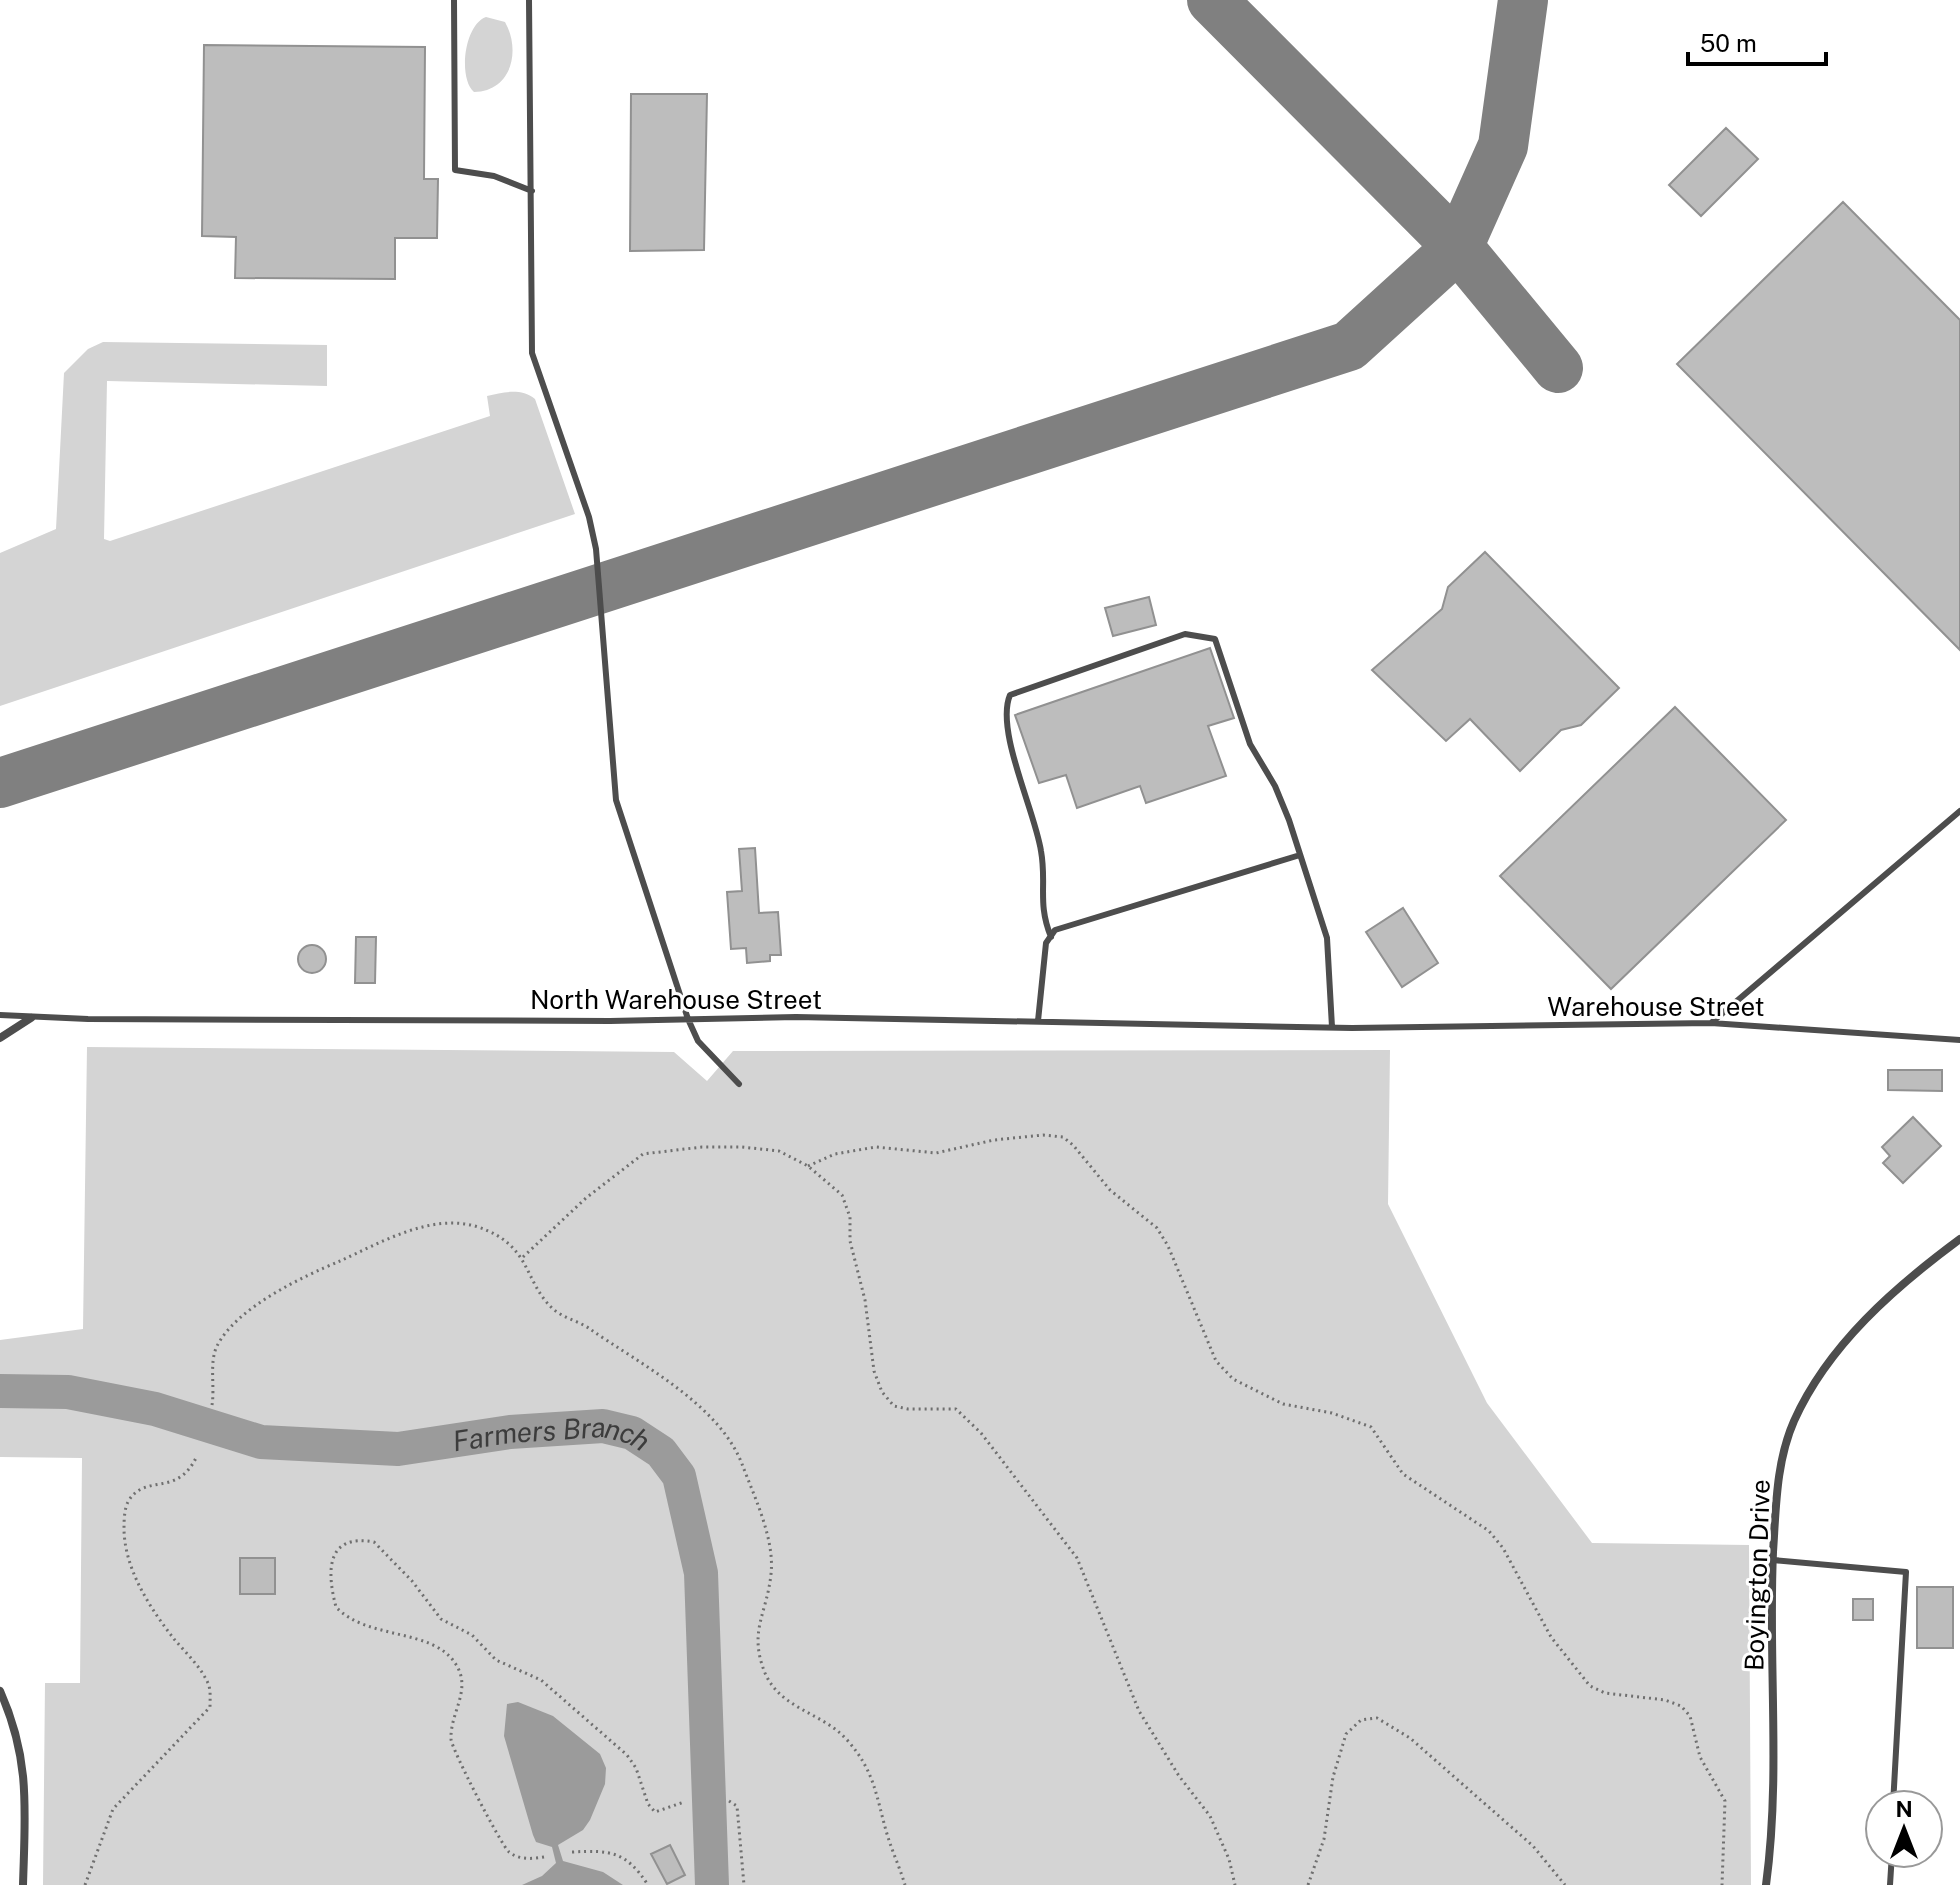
<svg xmlns="http://www.w3.org/2000/svg" width="1960" height="1885" font-family="'Public Sans',sans-serif">
<rect width="100%" height="100%" fill="#fff"/>
<!-- green -->
<path fill="#d4d4d4" d="M 486,17 L 505,22 C 521,50 512,91 474,92 C 458,78 464,25 486,17 Z
M 103,342 L 327,345 L 327,386 L 107,381 L 104,539 L 110,541 L 490,416 L 487,396 C 504,392 521,388 535,399 L 575,514 L 0,706 L 0,553 L 56,529 L 64,373 L 88,349 Z
M 87,1047 L 674,1052 L 707,1081 L 733,1051 L 1390,1050 L 1388,1204 L 1487,1403 L 1592,1543 L 1749,1545 L 1751,1885 L 43,1885 L 45,1683 L 80,1683 L 82,1458 L 0,1457 L 0,1340 L 83,1329 Z"/>
<!-- water -->
<path fill="#9b9b9b" d="M 518,1702 L 553,1716 L 600,1754 L 606,1768 L 605,1784 L 590,1820 L 583,1830 L 558,1845 L 563,1861 L 603,1872 L 623,1885 L 522,1885 L 542,1876 L 556,1863 L 552,1847 L 536,1842 L 533,1835 L 504,1736 L 507,1704 Z"/>
<g fill="none" stroke-linecap="round" stroke-linejoin="round">
<!-- river -->
<path stroke="#9b9b9b" stroke-width="34" id="s1" d="M 0,1391 L 68,1392 L 155,1409 L 261,1442 L 398,1449 L 510,1432 L 603,1426 L 632,1433 L 661,1452 L 679,1476 L 701,1573 L 712,1885"/>
<!-- taxiway -->
<path stroke="#808080" stroke-width="50" d="M 1523,0 L 1503,146 L 1458,247 L 1558,368
M 0,783 L 1349,346 L 1458,247 L 1212,0"/>
</g>
<!-- building -->
<path fill="#bdbdbd" stroke="#919191" stroke-width="2" d="M 204,45 L 425,47 L 424,179 L 438,179 L 437,238 L 395,238 L 395,279 L 235,278 L 236,237 L 202,236 Z
M 631,94 L 707,94 L 704,250 L 630,251 Z
M 1726,128 L 1758,159 L 1701,216 L 1669,185 Z
M 1843,202 L 1960,320 L 1960,650 L 1677,364 Z
M 1485,552 L 1619,688 L 1581,725 L 1561,730 L 1520,771 L 1470,719 L 1446,741 L 1372,670 L 1442,609 L 1448,587 Z
M 1149,597 L 1156,625 L 1113,636 L 1105,608 Z
M 1210,648 L 1234,718 L 1208,726 L 1226,776 L 1146,803 L 1140,786 L 1077,808 L 1066,775 L 1039,783 L 1015,715 Z
M 1675,707 L 1786,820 L 1611,989 L 1500,876 Z
M 755,848 L 759,913 L 778,912 L 781,955 L 770,955 L 770,961 L 747,963 L 746,948 L 731,949 L 727,892 L 742,891 L 739,849 Z
M 1403,908 L 1438,963 L 1402,987 L 1366,932 Z
M 356,937 L 376,937 L 375,983 L 355,983 Z
M298 959a14 14 0 1 1 28 0a14 14 0 1 1-28 0Z
M 1888,1070 L 1942,1070 L 1942,1091 L 1888,1090 Z
M 1913,1117 L 1941,1146 L 1903,1183 L 1883,1163 L 1890,1156 L 1882,1147 Z
M 240,1558 L 275,1558 L 275,1594 L 240,1594 Z
M 1917,1587 L 1953,1587 L 1953,1648 L 1917,1648 Z
M 1853,1599 L 1873,1599 L 1873,1620 L 1853,1620 Z
M 670,1845 L 685,1875 L 667,1884 L 651,1854 Z"/>
<g fill="none" stroke-linecap="round" stroke-linejoin="round">
<!-- path -->
<path stroke="#6f6f6f" stroke-width="3" stroke-dasharray="2 4" stroke-linecap="butt" d="M 808,1166 L 835,1154 L 876,1147 L 936,1153 L 994,1140 L 1043,1135 L 1063,1137 L 1073,1145 L 1110,1190 L 1157,1228 L 1168,1246 L 1216,1361 L 1233,1379 L 1283,1404 L 1332,1413 L 1371,1427 L 1403,1474 L 1489,1531 L 1503,1548 L 1551,1637 L 1590,1686 L 1605,1693 L 1665,1700 L 1681,1706 L 1690,1716 L 1700,1757 L 1725,1801 L 1722,1885
M 523,1257 L 586,1198 L 643,1154 L 702,1147 L 742,1147 L 779,1151 L 808,1166 L 842,1195 L 850,1217 L 850,1241 L 865,1300 L 874,1371 L 882,1392 L 894,1406 L 908,1409 L 956,1409 L 981,1433 L 1077,1558 L 1139,1711 L 1179,1776 L 1210,1816 L 1229,1859 L 1235,1885
M 212,1405 C 215,1387 209,1362 217,1346 C 237,1307 302,1277 340,1261 C 380,1243 432,1212 478,1227 C 532,1245 523,1281 553,1309 C 563,1318 579,1321 590,1329 C 640,1364 719,1404 742,1464 C 754,1496 775,1539 771,1574 C 767,1614 748,1631 765,1673 C 781,1710 823,1712 848,1741 C 875,1772 876,1796 887,1834 C 892,1851 900,1868 905,1885
M 729,1801 L 737,1806 L 744,1885
M 572,1852 C 610,1850 626,1851 648,1885
M 544,1857 C 532,1859 519,1860 509,1852 C 501,1845 451,1748 451,1739 C 450,1712 473,1689 455,1663 C 432,1628 367,1640 336,1607 C 327,1573 325,1533 374,1542 L 412,1581 L 441,1619 L 472,1635 L 496,1660 L 541,1680 L 627,1755 L 636,1768 L 648,1804 L 655,1812 L 684,1802
M 85,1885 L 113,1809 L 210,1707 C 210,1699 211,1690 208,1683 C 200,1666 186,1653 174,1639 C 150,1608 125,1570 124,1530 C 124,1521 124,1508 129,1500 C 147,1473 177,1498 197,1456
M 1308,1885 L 1324,1839 L 1333,1777 L 1346,1734 L 1361,1720 L 1377,1718 L 1410,1738 L 1533,1846 L 1565,1885"/>
<!-- service -->
<path stroke="#4d4d4d" stroke-width="6" d="M 454,0 L 455,170 L 494,176 L 532,191
M 529,0 L 532,353 L 589,517 L 596,549 L 616,800 L 688,1019 L 698,1041 L 739,1084
M 1051,937 C 1037,903 1047,884 1041,851 C 1035,811 995,730 1010,695 L 1185,634 L 1215,639 L 1250,744 L 1275,786 L 1289,820 L 1327,938 L 1332,1027
M 0,1015 L 88,1019 L 610,1021 L 796,1017 L 1352,1028 L 1711,1023 L 1960,1040
M 1038,1021 L 1046,943 L 1055,930 L 1300,855
M 1711,1023 L 1960,811
M 1773,1560 L 1906,1572 L 1893,1805
M 1890,1885 L 1892,1853"/>
<!-- minor -->
<path stroke="#4d4d4d" stroke-width="8" d="M 0,1038 L 31,1018
M 0,1691 C 31,1760 25,1812 23,1885
M 1766,1885 C 1781,1774 1768,1663 1773,1552 C 1776,1508 1776,1462 1794,1421 C 1828,1345 1895,1287 1960,1239"/>
</g>
<g text-anchor="middle" dominant-baseline="central" stroke-width="6" stroke-linejoin="round" paint-order="stroke">
<!-- street labels -->
<g font-size="26" fill="#000" stroke="#fff">
<text x="676" y="999">North Warehouse Street</text>
<text x="1656" y="1006">Warehouse Street</text>
<text transform="translate(1757 1575) rotate(-88)">Boyington Drive</text>
</g>
<!-- water labels -->
<g font-size="28" font-style="italic" fill="#3c3c3c" stroke="#fff">
<text stroke="none"><textPath href="#s1" startOffset="560">Farmers Branch</textPath></text>
</g>
</g>
<!-- north arrow -->
<g transform="translate(1904 1829)"><circle r="38" fill="#ffffff" stroke="#999999" stroke-width="2"/>
<path d="M0-6L14 30L0 20L-14 30Z" fill="#000000"/>
<text y="-12" font-size="22" font-weight="bold" text-anchor="middle" fill="#000000">N</text>
</g>
<!-- scale -->
<path d="M1688 52v12h138v-12" fill="none" stroke="#000000" stroke-width="4"/>
<text x="1700" y="52" font-size="24" fill="#000000" stroke="#ffffff" stroke-width="6" paint-order="stroke">50 m</text>
</svg>
